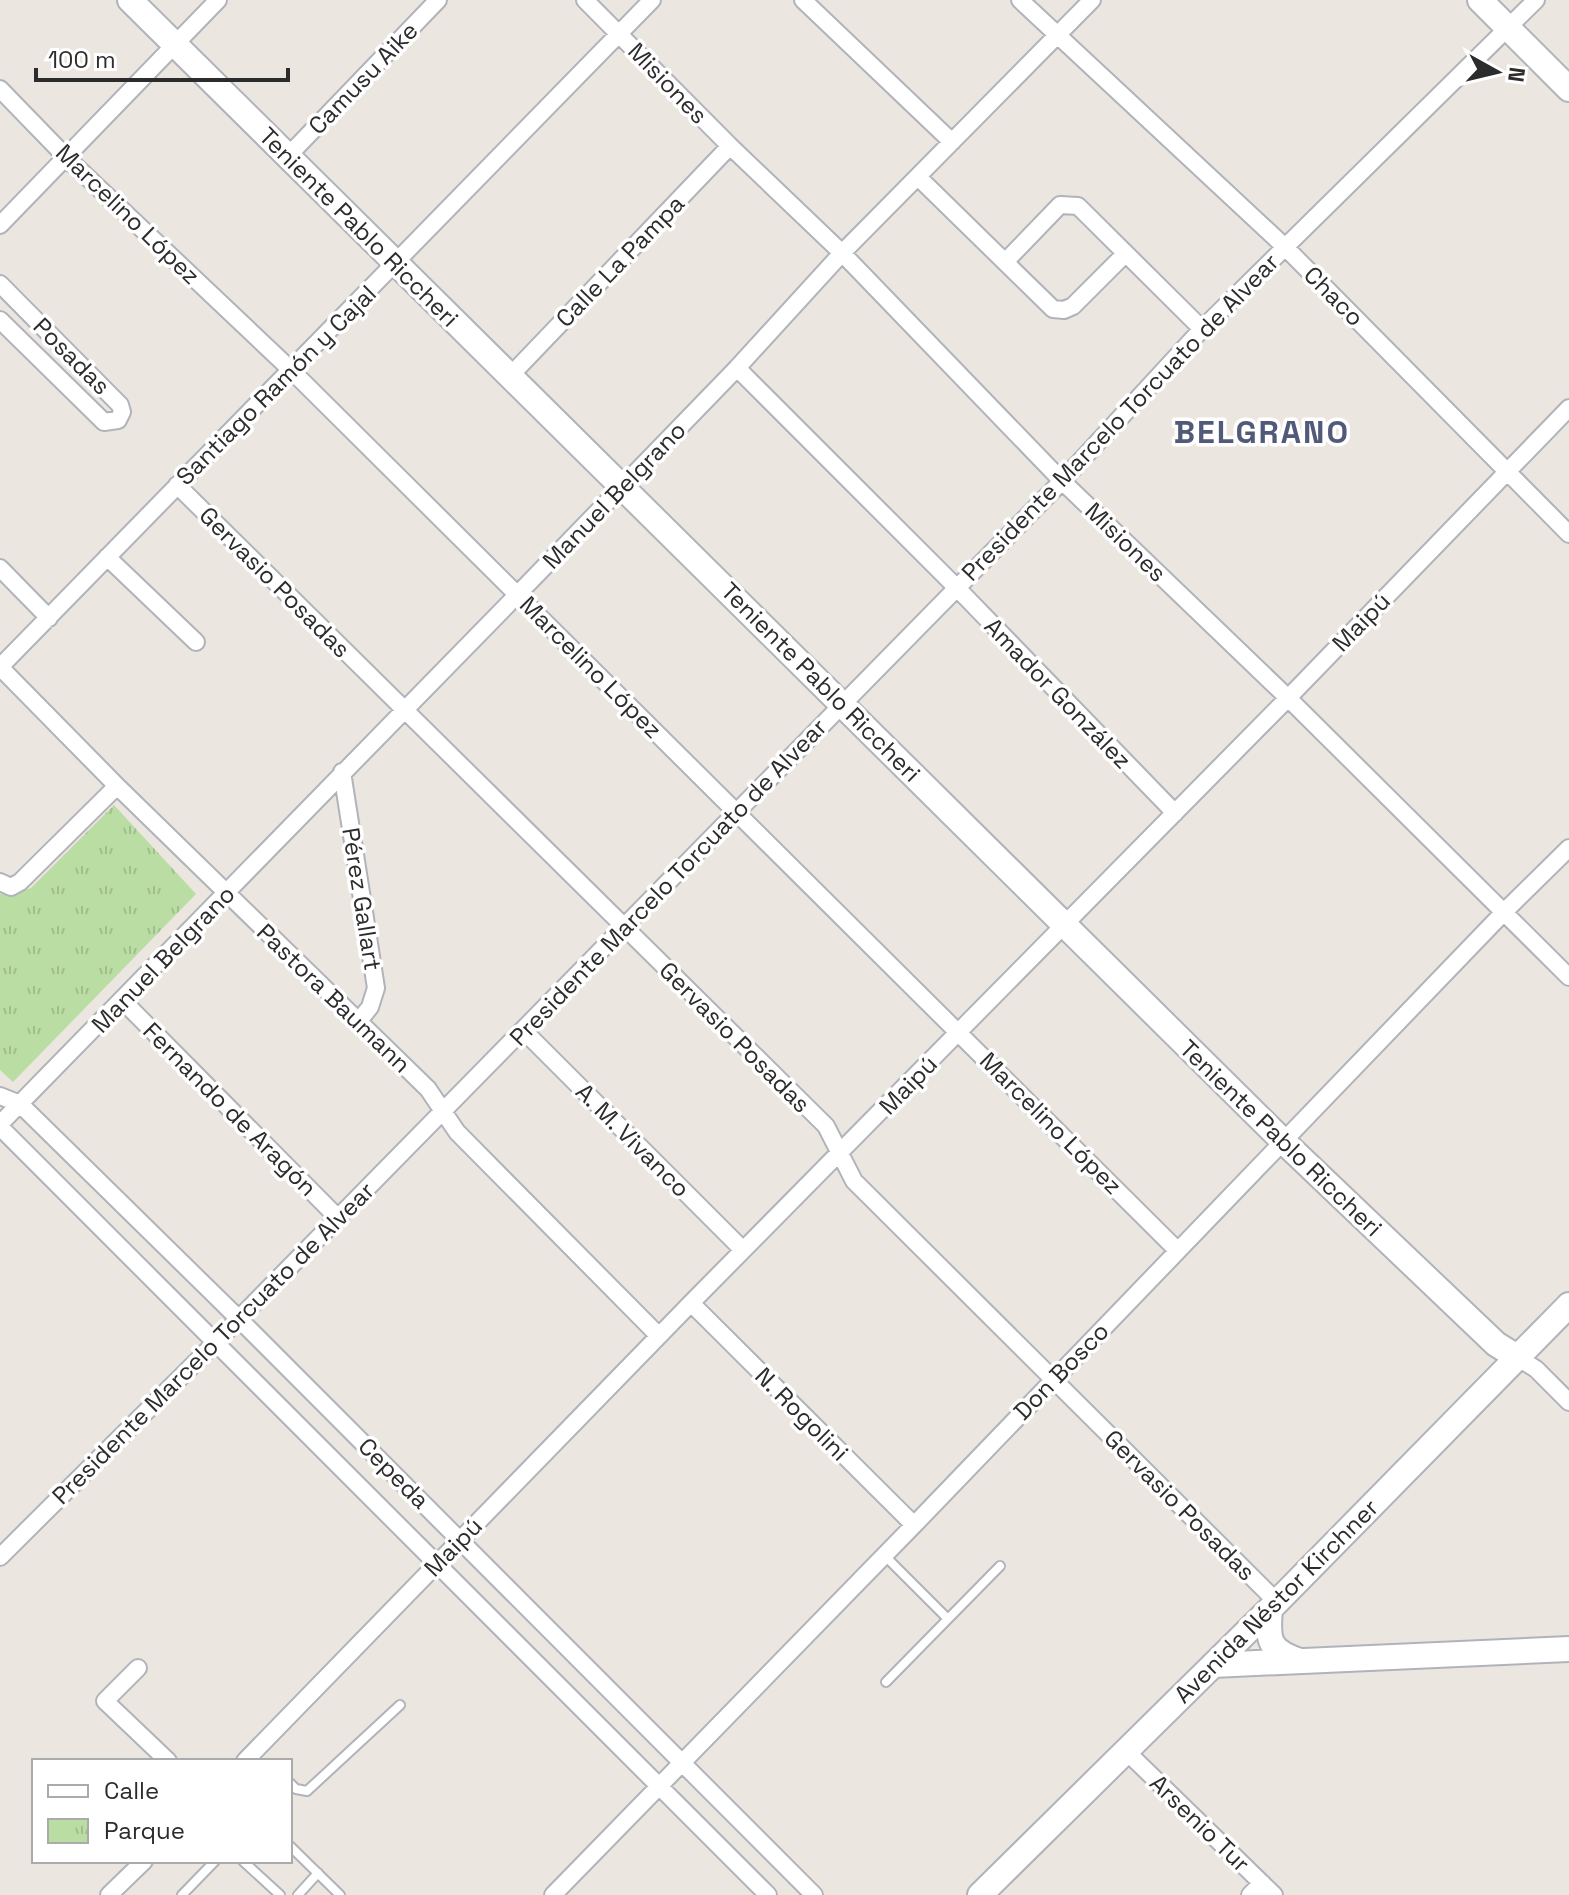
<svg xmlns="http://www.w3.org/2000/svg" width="1569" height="1895" font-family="'Space Grotesk',sans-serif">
<defs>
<pattern id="park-tufts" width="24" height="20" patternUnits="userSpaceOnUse" patternTransform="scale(2)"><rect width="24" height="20" fill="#badda3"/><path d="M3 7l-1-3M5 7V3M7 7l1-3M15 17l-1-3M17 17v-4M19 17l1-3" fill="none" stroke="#a0be8c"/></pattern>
</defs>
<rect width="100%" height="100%" fill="#ece6e0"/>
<!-- park -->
<path fill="url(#park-tufts)" d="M 114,805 L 196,894 L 13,1082 L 0,1070 L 0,894 L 15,893 L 31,888 Z"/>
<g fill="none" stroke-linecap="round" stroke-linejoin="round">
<!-- lane casing -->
<g stroke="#b1b3bb" stroke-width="12">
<path id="lane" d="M 884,1555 L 948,1619
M 886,1682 L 1000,1566
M 290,1783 L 296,1789 L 307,1791 L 400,1705
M 290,1846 L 340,1895
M 243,1861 L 280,1895
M 182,1895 L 215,1861
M 298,1895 L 318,1873"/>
</g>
<!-- street casing -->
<g stroke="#b1b3bb" stroke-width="20">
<path id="street" d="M 585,0 L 730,146 L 842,253 L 1062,481 L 1288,698 L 1569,977
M 803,0 L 952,142
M 1020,0 L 1285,247 L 1569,534
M 0,89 L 66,157 L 290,369 L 1177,1250
M 287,157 L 438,0
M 918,177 L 1053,309 L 1064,310 L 1073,306 L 1125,254
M 0,225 L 218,0
M 1005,262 L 1060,205 L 1078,206 L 1202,329
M 0,284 L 120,405 L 122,412 L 118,420 L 104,422 L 0,320
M 737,368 L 956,587 L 1175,813
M 511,375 L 730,146
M 177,485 L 826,1126 L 854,1181 L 1277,1602
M 107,557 L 196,642
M 0,568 L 49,618
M 0,667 L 117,786 L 428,1089 L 457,1132 L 659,1336
M 0,667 L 652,0
M 342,772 L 376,988 L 370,1007 L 358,1022
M 0,882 L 11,887 L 20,882 L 117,786
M 123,1001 L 337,1217
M 523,1030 L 743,1250
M 0,1096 L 20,1104 L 238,1318 L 814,1895
M 0,1124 L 518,594 L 737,368 L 842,253 L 1092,0
M 0,1127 L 768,1895
M 691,1303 L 914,1525
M 1517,1357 L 1536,1369 L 1569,1402
M 0,1557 L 216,1342 L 1062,481 L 1202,329 L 1536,0
M 138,1668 L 105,1701 L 168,1761
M 1126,1751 L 1274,1895
M 245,1761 L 691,1303 L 1288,698 L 1569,408
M 109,1895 L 144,1861
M 553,1895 L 914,1525 L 1505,911 L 1569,848
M 1250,1895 L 1262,1883"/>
</g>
<!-- secondary casing -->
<g stroke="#b1b3bb" stroke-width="28">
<path id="secondary" d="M 130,0 L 1284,1142 L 1496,1344 L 1517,1357
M 1480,0 L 1569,89
M 1270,1609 C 1267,1641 1269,1651 1300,1661
M 1213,1665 L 1569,1649
M 980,1895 L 1277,1602 L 1569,1305"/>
</g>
<!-- lane -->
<use href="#lane" stroke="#fff" stroke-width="8"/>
<!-- street -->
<use href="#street" stroke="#fff" stroke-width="16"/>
<!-- secondary -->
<use href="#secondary" stroke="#fff" stroke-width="24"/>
</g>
<g text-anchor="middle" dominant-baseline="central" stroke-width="7" stroke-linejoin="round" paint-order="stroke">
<!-- street labels -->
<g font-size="24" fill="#2c2c2c" stroke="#fff">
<text transform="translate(363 78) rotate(-46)">Camusu Aike</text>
<text transform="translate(668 83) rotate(46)">Misiones</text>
<text transform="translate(128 214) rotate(44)">Marcelino López</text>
<text transform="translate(359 227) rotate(45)">Teniente Pablo Riccheri</text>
<text transform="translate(620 261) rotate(-46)">Calle La Pampa</text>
<text transform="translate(1334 296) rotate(45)">Chaco</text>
<text transform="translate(72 356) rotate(45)">Posadas</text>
<text transform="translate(276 385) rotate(-45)">Santiago Ramón y Cajal</text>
<text transform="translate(1120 417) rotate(-46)">Presidente Marcelo Torcuato de Alvear</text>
<text transform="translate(614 495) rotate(-46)">Manuel Belgrano</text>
<text transform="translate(1126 542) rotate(44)">Misiones</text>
<text transform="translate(275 582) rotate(45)">Gervasio Posadas</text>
<text transform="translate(1361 622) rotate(-46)">Maipú</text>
<text transform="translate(591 667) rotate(45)">Marcelino López</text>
<text transform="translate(821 682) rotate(45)">Teniente Pablo Riccheri</text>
<text transform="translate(1058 693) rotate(46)">Amador González</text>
<text transform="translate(668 882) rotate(-46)">Presidente Marcelo Torcuato de Alvear</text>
<text transform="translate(362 899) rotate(81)">Pérez Gallart</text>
<text transform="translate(163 959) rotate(-46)">Manuel Belgrano</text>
<text transform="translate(334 998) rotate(44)">Pastora Baumann</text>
<text transform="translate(735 1037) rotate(45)">Gervasio Posadas</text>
<text transform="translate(908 1085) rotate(-46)">Maipú</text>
<text transform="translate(230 1109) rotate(45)">Fernando de Aragón</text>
<text transform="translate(1051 1123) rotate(45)">Marcelino López</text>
<text transform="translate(1281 1138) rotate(44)">Teniente Pablo Riccheri</text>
<text transform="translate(633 1140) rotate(45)">A. M. Vivanco</text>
<text transform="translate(213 1343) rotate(-45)">Presidente Marcelo Torcuato de Alvear</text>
<text transform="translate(1061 1371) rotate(-46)">Don Bosco</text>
<text transform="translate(802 1414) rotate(45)">N. Rogolini</text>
<text transform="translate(394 1473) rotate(45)">Cepeda</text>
<text transform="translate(1180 1505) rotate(45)">Gervasio Posadas</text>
<text transform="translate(453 1547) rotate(-46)">Maipú</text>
<text transform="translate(1276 1601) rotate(-45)">Avenida Néstor Kirchner</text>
<text transform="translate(1200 1823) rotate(44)">Arsenio Tur</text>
</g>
<!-- district labels -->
<g font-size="32" font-weight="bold" letter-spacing="2" fill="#515a79" stroke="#fff">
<text x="1262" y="432">BELGRANO</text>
</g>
</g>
<!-- legend -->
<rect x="32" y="1759" width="260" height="104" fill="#ffffff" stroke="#ababab" stroke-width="2"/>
<rect x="48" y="1785" width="40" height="12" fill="#ffffff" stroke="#ababab" stroke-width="2"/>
<text x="104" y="1799" font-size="24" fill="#2c2c2c">Calle</text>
<rect x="48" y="1819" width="40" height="24" fill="url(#park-tufts)" stroke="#ababab" stroke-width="2"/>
<text x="104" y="1839" font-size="24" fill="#2c2c2c">Parque</text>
<!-- north arrow -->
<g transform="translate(1497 72) rotate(98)" stroke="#ffffff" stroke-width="6" paint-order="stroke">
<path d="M0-6L14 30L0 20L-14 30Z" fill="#2c2c2c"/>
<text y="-12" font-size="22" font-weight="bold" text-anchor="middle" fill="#2c2c2c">N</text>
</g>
<!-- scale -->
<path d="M36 68v12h252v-12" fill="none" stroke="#2c2c2c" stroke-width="4"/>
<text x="48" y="68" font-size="24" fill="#2c2c2c" stroke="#ffffff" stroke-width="6" paint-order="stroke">100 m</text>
</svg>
